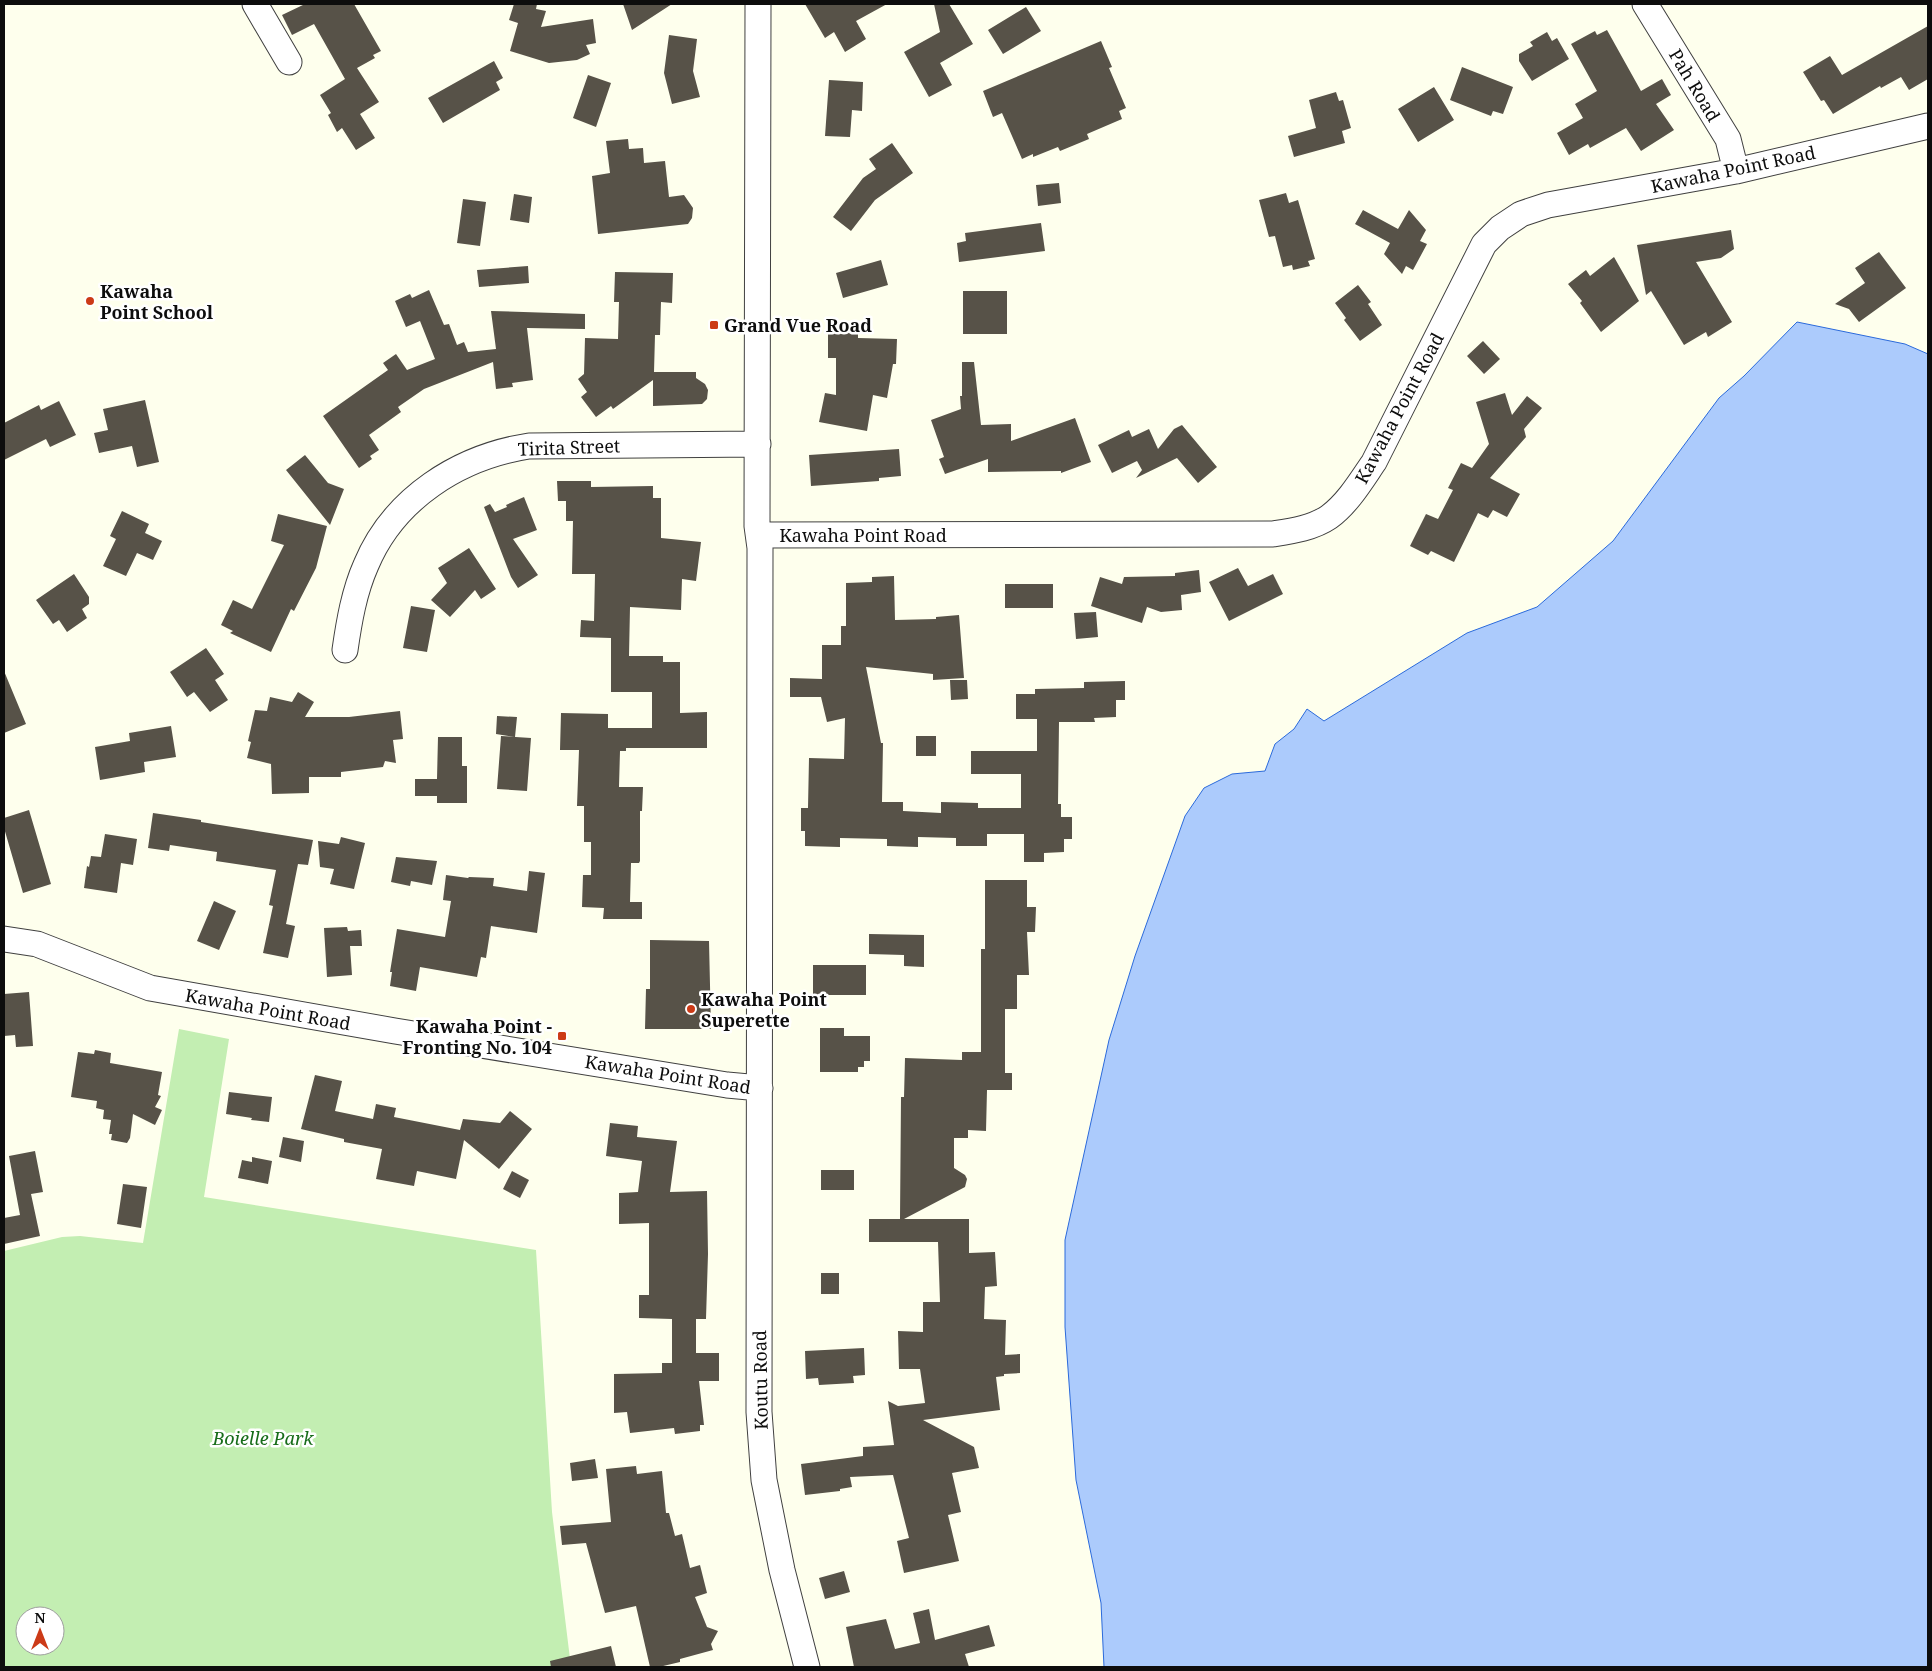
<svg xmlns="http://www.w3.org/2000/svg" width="1932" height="1671" font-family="'Noto Serif',serif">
<rect width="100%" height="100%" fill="#feffed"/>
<!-- green -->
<path fill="#c3eeb2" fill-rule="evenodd" d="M 179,1029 L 229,1039 L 204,1197 L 536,1250 L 552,1512 L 571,1667 L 4,1667 L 4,1251 L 62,1237 L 80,1236 L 143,1243 ZM 25,1616 L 55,1616 L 55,1646 L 25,1646 Z"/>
<!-- water -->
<path fill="#accbfc" stroke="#2b6adb" d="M 1797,322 L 1905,344 L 1928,354 L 1928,1667 L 1104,1667 L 1101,1603 L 1076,1480 L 1065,1327 L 1065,1240 L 1109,1040 L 1135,956 L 1185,816 L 1204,788 L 1232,774 L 1265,771 L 1275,744 L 1294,729 L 1307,709 L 1324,721 L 1467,633 L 1537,607 L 1613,541 L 1719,398 L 1744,376 Z"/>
<!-- building -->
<path fill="#575248" d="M 305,4 L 354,4 L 381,51 L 373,55 L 375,58 L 357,68 L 379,102 L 360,114 L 375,138 L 356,150 L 342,128 L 337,132 L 328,115 L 331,113 L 320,95 L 345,79 L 314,24 L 292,35 L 282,15 Z
M 514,4 L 537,4 L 536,9 L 546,11 L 541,27 L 593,19 L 596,43 L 586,45 L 590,54 L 577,60 L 549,63 L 510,51 L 518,23 L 509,20 Z
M 623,4 L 672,4 L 632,30 Z
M 805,4 L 887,4 L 856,21 L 866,39 L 845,52 L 834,32 L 825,38 Z
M 934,4 L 949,4 L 973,44 L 940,63 L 952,85 L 929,97 L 904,52 L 940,32 Z
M 1026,7 L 1041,31 L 1003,54 L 988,30 Z
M 1928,26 L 1928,79 L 1909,90 L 1901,77 L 1881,88 L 1880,86 L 1833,114 L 1824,100 L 1821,101 L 1803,72 L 1830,56 L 1842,75 Z
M 1607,30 L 1641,91 L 1662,79 L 1671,95 L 1656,104 L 1674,130 L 1641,151 L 1626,128 L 1590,148 L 1588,144 L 1569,155 L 1557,133 L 1583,118 L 1575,104 L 1597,91 L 1571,44 L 1595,31 L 1597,35 Z
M 1547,32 L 1552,41 L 1557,38 L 1569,59 L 1532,81 L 1519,61 L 1519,54 L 1533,46 L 1530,42 Z
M 669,35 L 697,39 L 693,71 L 700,97 L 672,104 L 664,73 Z
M 1101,41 L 1112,67 L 1109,68 L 1126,108 L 1119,111 L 1122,119 L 1087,134 L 1089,139 L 1060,151 L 1058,147 L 1033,157 L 1033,154 L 1022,159 L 1002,113 L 993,117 L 983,91 Z
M 494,61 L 503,78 L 496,82 L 500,90 L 443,123 L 428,98 Z
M 1462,67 L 1513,87 L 1503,114 L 1493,111 L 1491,116 L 1450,100 Z
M 588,75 L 611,83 L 596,127 L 573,118 Z
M 829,80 L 863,82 L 862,111 L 852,110 L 850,137 L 825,136 Z
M 1434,87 L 1454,120 L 1418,142 L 1398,109 Z
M 1336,92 L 1339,101 L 1343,100 L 1351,128 L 1342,131 L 1345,143 L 1294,157 L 1288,136 L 1316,128 L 1309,100 Z
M 628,139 L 629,149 L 643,148 L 644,163 L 665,161 L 669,197 L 684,195 L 693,208 L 692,218 L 688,224 L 598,234 L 592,176 L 610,173 L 606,141 Z
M 892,143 L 913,173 L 875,200 L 851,231 L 833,217 L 863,178 L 876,169 L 869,159 Z
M 1059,183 L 1061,203 L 1038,206 L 1036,185 Z
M 1286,193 L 1289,203 L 1298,200 L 1315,259 L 1308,261 L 1310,266 L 1293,270 L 1292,265 L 1283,267 L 1275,236 L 1269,237 L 1259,200 Z
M 514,194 L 532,197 L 529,223 L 510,220 Z
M 463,199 L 486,202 L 480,246 L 457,243 Z
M 1363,210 L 1398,229 L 1409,210 L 1426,230 L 1420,241 L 1427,244 L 1413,270 L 1406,266 L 1402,274 L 1384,254 L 1390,243 L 1355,224 Z
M 1041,223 L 1045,251 L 959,262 L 957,243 L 966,241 L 965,233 Z
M 1731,230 L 1734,249 L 1721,258 L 1696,262 L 1732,322 L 1708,337 L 1706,332 L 1684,345 L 1651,291 L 1646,295 L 1637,245 Z
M 1879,252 L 1906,288 L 1859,322 L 1849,309 L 1835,304 L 1865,283 L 1855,268 Z
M 1614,257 L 1639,301 L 1601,332 L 1580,303 L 1582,301 L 1568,284 L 1586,270 L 1590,276 Z
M 881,260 L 888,285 L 843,298 L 836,273 Z
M 528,266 L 529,283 L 479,287 L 477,270 Z
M 615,272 L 673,273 L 672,303 L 661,302 L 660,335 L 655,335 L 654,372 L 696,372 L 696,378 L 705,384 L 708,390 L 707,399 L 702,404 L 653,406 L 653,380 L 613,409 L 611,406 L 596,417 L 581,397 L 587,392 L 578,379 L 584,374 L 585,338 L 618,339 L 619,302 L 614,302 Z
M 1358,285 L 1371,302 L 1368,304 L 1382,325 L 1360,341 L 1344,320 L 1346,318 L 1335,303 Z
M 429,290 L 444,325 L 449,324 L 457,345 L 464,342 L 468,352 L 496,349 L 491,311 L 585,314 L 585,329 L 527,328 L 533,380 L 512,383 L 513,387 L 496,389 L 493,362 L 424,389 L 398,407 L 401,412 L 369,435 L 379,450 L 370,456 L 372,459 L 359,468 L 323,416 L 388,370 L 383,363 L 396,354 L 407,370 L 435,359 L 420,321 L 406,327 L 395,301 L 410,294 L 412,298 Z
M 963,291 L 1007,291 L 1007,334 L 963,334 Z
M 828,329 L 858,329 L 858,338 L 897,339 L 896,364 L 893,364 L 887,398 L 873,395 L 867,431 L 819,422 L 825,393 L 836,395 L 836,358 L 828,358 Z
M 1483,341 L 1500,359 L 1484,374 L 1467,356 Z
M 962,362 L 974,362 L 981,425 L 1011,424 L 1011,441 L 1075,418 L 1091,462 L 1061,473 L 1061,471 L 988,472 L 988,459 L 945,474 L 939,459 L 944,457 L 931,420 L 961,409 L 960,396 L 962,396 Z
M 1505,393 L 1512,415 L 1527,396 L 1542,408 L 1524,429 L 1526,437 L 1490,478 L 1520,494 L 1507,517 L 1493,510 L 1488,518 L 1478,513 L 1454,562 L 1431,551 L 1428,555 L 1410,546 L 1426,514 L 1438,519 L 1453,490 L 1448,488 L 1461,463 L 1472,468 L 1489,444 L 1476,402 Z
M 145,400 L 159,462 L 137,467 L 132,446 L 99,453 L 94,433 L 108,430 L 103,409 Z
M 59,401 L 76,435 L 50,447 L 46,439 L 4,460 L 4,423 L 39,405 L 41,410 Z
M 1182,425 L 1217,467 L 1198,483 L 1177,458 L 1136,478 L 1142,470 L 1137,461 L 1112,473 L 1098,445 L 1129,430 L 1132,437 L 1149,429 L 1158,449 L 1174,429 Z
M 899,449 L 901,476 L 879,478 L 879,481 L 811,486 L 809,455 Z
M 305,455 L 328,483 L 344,489 L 330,525 L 286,470 Z
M 557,481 L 591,481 L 591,487 L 653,486 L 653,498 L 661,498 L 661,538 L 701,542 L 696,581 L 682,579 L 681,610 L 630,607 L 629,656 L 663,656 L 663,662 L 680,662 L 680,713 L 707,712 L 707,748 L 626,748 L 626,751 L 620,751 L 619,787 L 643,787 L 642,811 L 640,811 L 640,861 L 639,863 L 631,863 L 630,902 L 642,902 L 642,919 L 603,919 L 604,908 L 582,907 L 583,875 L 591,875 L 591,842 L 584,842 L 584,806 L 577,806 L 579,750 L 560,750 L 561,713 L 608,714 L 608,728 L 652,728 L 652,692 L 611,692 L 611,638 L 580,637 L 581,620 L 594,621 L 595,574 L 572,574 L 573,521 L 566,521 L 566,501 L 558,501 Z
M 524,497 L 537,530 L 513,539 L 538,575 L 518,588 L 511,577 L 484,507 L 490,504 L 495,512 L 507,507 L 506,505 Z
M 122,511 L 149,524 L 145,533 L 162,541 L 153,560 L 137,553 L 126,576 L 103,566 L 116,539 L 110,536 Z
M 278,514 L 327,526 L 316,568 L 294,611 L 291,609 L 271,652 L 230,633 L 233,631 L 221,625 L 233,600 L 252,609 L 284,545 L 271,541 Z
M 469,548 L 496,589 L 481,599 L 475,590 L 450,617 L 431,600 L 447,583 L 438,568 Z
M 1238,568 L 1248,586 L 1273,574 L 1283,594 L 1229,621 L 1209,582 Z
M 1199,570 L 1201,592 L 1181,595 L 1182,610 L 1161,612 L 1147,607 L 1142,623 L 1091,606 L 1100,577 L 1122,584 L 1124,577 L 1175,576 L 1175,573 Z
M 74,574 L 89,597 L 89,604 L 82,609 L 87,618 L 67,632 L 59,620 L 53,624 L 36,600 Z
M 894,576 L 895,620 L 936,619 L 936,617 L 959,615 L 964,678 L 933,680 L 933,674 L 866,667 L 881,743 L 883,743 L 882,802 L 903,802 L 903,811 L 941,813 L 941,802 L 978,803 L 978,808 L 1021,808 L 1021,774 L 971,774 L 971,751 L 1037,751 L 1037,719 L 1016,719 L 1016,694 L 1035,694 L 1035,689 L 1084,688 L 1084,682 L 1125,681 L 1125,700 L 1116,700 L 1116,717 L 1094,718 L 1095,722 L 1059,722 L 1058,804 L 1061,804 L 1061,817 L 1072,817 L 1072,839 L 1064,839 L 1064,852 L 1044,853 L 1044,862 L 1024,862 L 1024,834 L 987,834 L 987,846 L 956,846 L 956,838 L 918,837 L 918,847 L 887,846 L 887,839 L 840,838 L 840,847 L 805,846 L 805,831 L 801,831 L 801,808 L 808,808 L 809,758 L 844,759 L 845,718 L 827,722 L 821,697 L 790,697 L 790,678 L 822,679 L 822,645 L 841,645 L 841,626 L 846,626 L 846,583 L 872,582 L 872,577 Z
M 1005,584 L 1053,584 L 1053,608 L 1005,608 Z
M 411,606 L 435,610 L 427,652 L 403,648 Z
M 1096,612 L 1098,637 L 1076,639 L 1074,613 Z
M 206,648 L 224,674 L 215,680 L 228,700 L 210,712 L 194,692 L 187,697 L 170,672 Z
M 4,671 L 26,724 L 4,733 Z
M 950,680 L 967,680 L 968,699 L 951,700 Z
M 298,692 L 314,702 L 305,717 L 349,717 L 400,711 L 403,739 L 393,740 L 396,763 L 385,761 L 383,767 L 341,772 L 341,777 L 309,777 L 309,793 L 272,794 L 271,764 L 247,758 L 251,742 L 248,741 L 255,710 L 267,711 L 270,697 L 292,702 Z
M 497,716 L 517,717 L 515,737 L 496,734 Z
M 171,726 L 176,757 L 144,762 L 145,772 L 100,780 L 95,747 L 130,741 L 129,733 Z
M 501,736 L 531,738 L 527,791 L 497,789 Z
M 916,736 L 936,736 L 936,756 L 916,756 Z
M 438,737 L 462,737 L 462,766 L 467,766 L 467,803 L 437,803 L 437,796 L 415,796 L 415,779 L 437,779 Z
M 29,810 L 51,884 L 23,893 L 4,828 L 4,818 Z
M 153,813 L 201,820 L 201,822 L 313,840 L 308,865 L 298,864 L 286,924 L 295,926 L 288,958 L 263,953 L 273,906 L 269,905 L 276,870 L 216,861 L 217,852 L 170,845 L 169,851 L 148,848 Z
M 105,834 L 137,839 L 133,865 L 121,863 L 117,893 L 84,888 L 87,866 L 89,867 L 91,856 L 101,857 Z
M 341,837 L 365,843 L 354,889 L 330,884 L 334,869 L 320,867 L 318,841 L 339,844 Z
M 396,857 L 437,861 L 432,885 L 411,881 L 410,886 L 391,882 Z
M 529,871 L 545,873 L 537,933 L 491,926 L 486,958 L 481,957 L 477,977 L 420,967 L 416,991 L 390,986 L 392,972 L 390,972 L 397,929 L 445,937 L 451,901 L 443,900 L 446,875 L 468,878 L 469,877 L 494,878 L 493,886 L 527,891 Z
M 985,880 L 1027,880 L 1027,907 L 1036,907 L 1035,932 L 1027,932 L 1029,975 L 1017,975 L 1017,1009 L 1005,1009 L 1005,1073 L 1012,1073 L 1012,1090 L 987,1090 L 986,1131 L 968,1130 L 968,1138 L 954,1138 L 954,1168 L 965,1175 L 967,1179 L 965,1187 L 904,1219 L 969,1219 L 969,1253 L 995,1252 L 997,1286 L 985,1287 L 984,1319 L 1006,1320 L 1005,1355 L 1020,1354 L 1020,1373 L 1004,1374 L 1004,1376 L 996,1377 L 1000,1410 L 923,1420 L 974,1447 L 979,1468 L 952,1473 L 961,1512 L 948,1515 L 959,1561 L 904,1573 L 897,1541 L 909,1538 L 893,1475 L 850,1477 L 852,1487 L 840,1489 L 840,1491 L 805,1495 L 801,1464 L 863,1456 L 863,1447 L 894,1445 L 888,1401 L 898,1406 L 925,1403 L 920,1369 L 899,1369 L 898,1331 L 923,1332 L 923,1302 L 940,1302 L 938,1242 L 869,1242 L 869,1219 L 900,1219 L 901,1097 L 904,1097 L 905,1058 L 962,1060 L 962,1052 L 981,1052 L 981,949 L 985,949 Z
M 214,901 L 236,911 L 219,950 L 197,941 Z
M 347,927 L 348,931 L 361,930 L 362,946 L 350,946 L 352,975 L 327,977 L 324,928 Z
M 869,934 L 924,935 L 924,967 L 904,966 L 904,955 L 869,954 Z
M 650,940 L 709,941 L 711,1029 L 645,1029 L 646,989 L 650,989 Z
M 813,965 L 866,965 L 866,995 L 813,995 Z
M 29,992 L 33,1046 L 16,1047 L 15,1035 L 4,1036 L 4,994 Z
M 820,1028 L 844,1028 L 844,1036 L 870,1036 L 870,1061 L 864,1061 L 864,1067 L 858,1067 L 858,1072 L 820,1072 Z
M 95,1050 L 111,1053 L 110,1063 L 162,1072 L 158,1095 L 161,1096 L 155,1107 L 162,1110 L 155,1125 L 133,1114 L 130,1138 L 127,1143 L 111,1140 L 112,1134 L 109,1134 L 111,1120 L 103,1119 L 104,1110 L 96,1108 L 97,1101 L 71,1097 L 78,1052 L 94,1054 Z
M 315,1075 L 342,1081 L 335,1111 L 373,1119 L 376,1104 L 396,1108 L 394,1117 L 460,1130 L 463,1119 L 500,1123 L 510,1111 L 532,1129 L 499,1169 L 464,1140 L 456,1179 L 417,1171 L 414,1186 L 376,1179 L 382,1149 L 344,1142 L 344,1139 L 301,1129 Z
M 229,1092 L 272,1097 L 269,1122 L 251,1120 L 252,1118 L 226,1114 Z
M 610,1123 L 638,1126 L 637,1137 L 677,1141 L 670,1192 L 707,1191 L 708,1254 L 706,1319 L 696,1319 L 696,1353 L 719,1353 L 719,1381 L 699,1381 L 704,1425 L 700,1425 L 700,1431 L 675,1434 L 674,1428 L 630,1433 L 627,1412 L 614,1413 L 614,1374 L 662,1373 L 662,1363 L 672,1363 L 672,1319 L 639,1318 L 639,1295 L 649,1295 L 649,1223 L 619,1224 L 619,1193 L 638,1192 L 642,1161 L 606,1156 Z
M 283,1137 L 304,1141 L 301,1162 L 279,1157 Z
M 35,1151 L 43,1192 L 31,1194 L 40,1236 L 4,1244 L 4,1218 L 20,1215 L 9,1156 Z
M 252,1157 L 272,1161 L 268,1184 L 238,1178 L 242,1160 L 252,1162 Z
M 821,1170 L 854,1170 L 854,1190 L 821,1190 Z
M 512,1171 L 529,1180 L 520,1198 L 503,1189 Z
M 123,1184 L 147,1187 L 141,1228 L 117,1224 Z
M 821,1273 L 839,1273 L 839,1294 L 821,1294 Z
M 864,1348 L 865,1375 L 853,1376 L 854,1383 L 819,1385 L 818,1378 L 806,1379 L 805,1351 Z
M 595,1459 L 598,1478 L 572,1481 L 570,1463 Z
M 636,1466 L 637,1474 L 662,1471 L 666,1513 L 669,1513 L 675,1536 L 682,1534 L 690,1568 L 700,1565 L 707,1593 L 695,1597 L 707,1627 L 718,1631 L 711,1644 L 713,1650 L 680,1659 L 680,1662 L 659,1667 L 650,1667 L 636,1606 L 605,1613 L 586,1543 L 562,1545 L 560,1526 L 611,1522 L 606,1469 Z
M 844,1571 L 850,1592 L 825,1599 L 819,1578 Z
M 929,1609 L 935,1640 L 989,1625 L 995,1646 L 965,1654 L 969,1667 L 854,1667 L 846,1627 L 886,1619 L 895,1649 L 920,1643 L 913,1613 Z
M 611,1646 L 616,1667 L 551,1667 L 550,1661 Z"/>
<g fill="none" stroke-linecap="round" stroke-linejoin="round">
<!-- minor casing -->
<g stroke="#404040" stroke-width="27">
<path id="minor" d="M 255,4 L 289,62
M 758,4 L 757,526 L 760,548 L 759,1412 L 764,1480 L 782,1570 L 807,1667
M 1645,4 L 1728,139 L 1736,171
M 759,535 L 1273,534 C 1292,531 1313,528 1329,517 C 1348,503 1361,481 1374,462 L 1484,244 L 1500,228 L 1521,214 L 1548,205 L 1736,171 L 1928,126
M 345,650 C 349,622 354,592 366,565 C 394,498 459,457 529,446 L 758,444
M 4,939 L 37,944 L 150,988 L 395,1031 L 727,1085 L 760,1088"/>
</g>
<!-- minor -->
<use href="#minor" stroke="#fff" stroke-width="25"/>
</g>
<!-- markers -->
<g fill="#cc3a17" stroke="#fff" stroke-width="2">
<circle cx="90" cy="301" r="5"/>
<rect x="709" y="320" width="10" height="10" rx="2.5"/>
<circle cx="691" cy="1009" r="5"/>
<rect x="557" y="1031" width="10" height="10" rx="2.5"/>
</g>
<g text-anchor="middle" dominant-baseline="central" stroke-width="5" stroke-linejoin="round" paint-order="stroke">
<!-- street labels -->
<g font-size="18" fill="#0d0d0d" stroke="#fff">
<text transform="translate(1695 85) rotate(59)">Pah Road</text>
<text transform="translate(1733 169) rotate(-12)">Kawaha Point Road</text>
<text transform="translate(1399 408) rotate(-62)">Kawaha Point Road</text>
<text transform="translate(569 447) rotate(-2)">Tirita Street</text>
<text x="863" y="535">Kawaha Point Road</text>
<text transform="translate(268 1009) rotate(10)">Kawaha Point Road</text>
<text transform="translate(668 1074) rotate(9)">Kawaha Point Road</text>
<text transform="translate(760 1380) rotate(-91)">Koutu Road</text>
</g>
<!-- poi labels -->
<g font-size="18" font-weight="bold" fill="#0d0d0d" stroke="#fff" text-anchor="start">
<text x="100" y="291">Kawaha<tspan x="100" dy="21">Point School</tspan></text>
<text x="724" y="325">Grand Vue Road</text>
<text x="701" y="999">Kawaha Point<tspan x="701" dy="21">Superette</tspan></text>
<text x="552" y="1026" text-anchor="end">Kawaha Point -<tspan x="552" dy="21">Fronting No. 104</tspan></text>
</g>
<!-- park labels -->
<g font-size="18" font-style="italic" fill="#176c1a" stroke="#fff">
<text x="263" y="1438">Boielle Park</text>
</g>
</g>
<!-- border -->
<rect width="1932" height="1671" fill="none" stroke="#0d0d0d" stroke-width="10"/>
<!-- north arrow -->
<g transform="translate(40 1631)"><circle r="24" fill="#ffffff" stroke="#9e9e9e"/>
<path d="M0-4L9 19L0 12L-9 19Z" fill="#cc3a17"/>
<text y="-8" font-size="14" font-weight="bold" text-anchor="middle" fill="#0d0d0d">N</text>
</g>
</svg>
